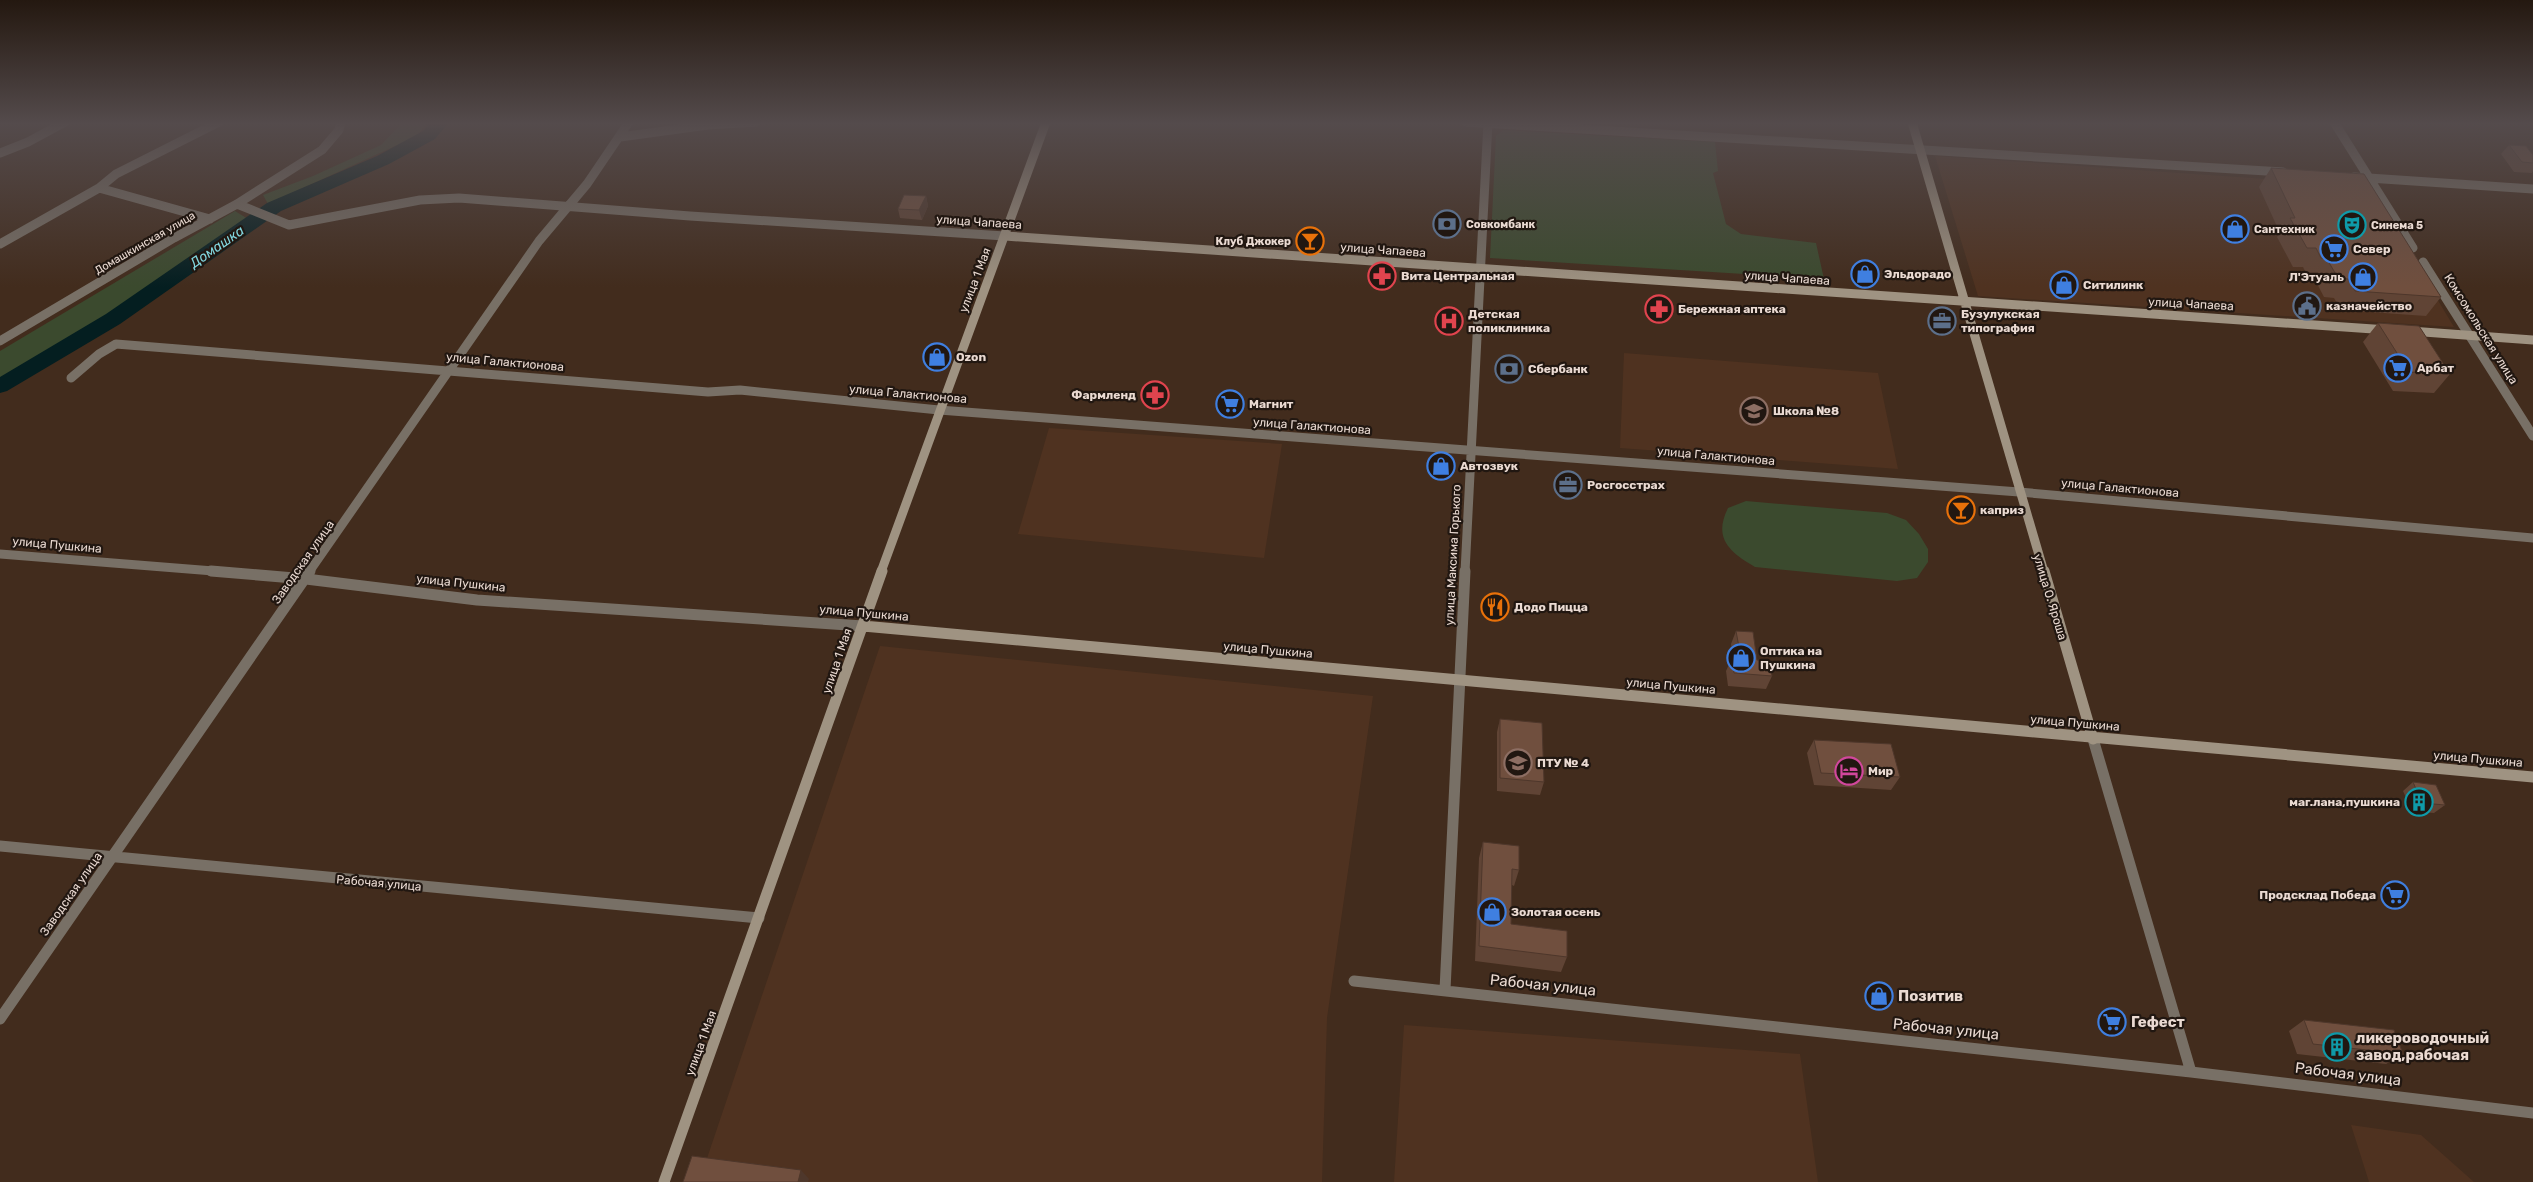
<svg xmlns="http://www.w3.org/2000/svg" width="2533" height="1182" font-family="Rubik,sans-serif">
<rect width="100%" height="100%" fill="#422c1d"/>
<!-- built -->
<path fill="#4f3220" d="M 1935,156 L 2369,186 L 2454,327 L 1978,296 Z
M 1624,353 L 1878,373 L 1898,469 L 1620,448 Z
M 1049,428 L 1282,444 L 1264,558 L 1018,534 Z
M 880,646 L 1373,696 L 1327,1018 L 1322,1182 L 699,1182 Z
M 1404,1025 L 1800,1054 L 1818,1182 L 1394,1182 Z
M 2351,1125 L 2421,1135 L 2474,1182 L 2369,1182 Z"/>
<!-- green -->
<path fill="#3b4a2e" d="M 403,122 L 428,122 L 417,136 L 268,204 L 263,195 L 313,176 L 381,145 Z
M 1503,130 L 1715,142 L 1718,171 L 1713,173 L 1726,224 L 1741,234 L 1816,243 L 1824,279 L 1490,258 L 1496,136 Z
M 235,211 L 248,219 L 102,319 L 0,378 L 0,351 Z
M 1746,501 L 1887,513 L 1906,520 L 1919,534 L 1928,549 L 1928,562 L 1917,578 L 1897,581 L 1755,567 C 1729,552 1713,538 1728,508 Z"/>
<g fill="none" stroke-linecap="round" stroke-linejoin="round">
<!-- river -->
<path fill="#041e20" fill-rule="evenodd" d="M 431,122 L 449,122 L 435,139 L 389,164 L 281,211 L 120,324 L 7,391 L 0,393 L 0,377 L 106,314 L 267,203 L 377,156 L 423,131 Z"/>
<!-- street-far1 -->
<path stroke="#787066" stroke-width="9" d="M 1466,122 L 2283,172
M 2334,122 L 2413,248
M 620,137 L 708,125 L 756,122
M 0,153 L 28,142 L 65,122
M 2354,177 L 2533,189
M 99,188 L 210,219
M 237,204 L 289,225 L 420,200 L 459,198 L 690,216 L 1005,236
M 0,244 L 99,188 L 116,174 L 219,122
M 2423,262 L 2533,436
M 0,341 L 174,238 L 237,204 L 322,150 L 339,130 L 341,122
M 71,378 L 99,354 L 116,344 L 708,392 L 740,390 L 939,410 L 2019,492 L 2533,538
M 0,554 L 226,572
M 309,572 L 539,241 L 587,184 L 629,122
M 1465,572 L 1488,122"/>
<!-- street -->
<path stroke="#787066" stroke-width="11" d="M 211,571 L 306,579 L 477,600 L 863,626
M 2093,739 L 2191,1072
M 0,846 L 759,918
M 1354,981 L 2191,1072 L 2533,1113
M 1445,990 L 1465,571
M 0,1019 L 310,571"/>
<!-- secondary-far1 -->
<path stroke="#9f9382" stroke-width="9" d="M 1912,122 L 2044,572
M 1005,236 L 2388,330
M 2410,331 L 2533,340
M 881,572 L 1046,122"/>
<!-- secondary -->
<path stroke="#9f9382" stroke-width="11" d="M 2044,571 L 2093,739
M 863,626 L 2533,777
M 664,1182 L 882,571"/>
</g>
<!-- wall -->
<path fill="#604435" d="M 2509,145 L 2533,155 L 2533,171 L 2532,173 L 2514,172 L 2501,154 Z
M 2271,168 L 2441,297 L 2426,316 L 2341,310 L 2334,298 L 2324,297 L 2314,278 L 2308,277 L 2303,267 L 2293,267 L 2277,237 L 2280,233 L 2259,187 Z
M 926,196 L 928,206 L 922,220 L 900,218 L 898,209 Z
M 2378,323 L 2450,374 L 2434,393 L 2393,391 L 2363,342 Z
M 1736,631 L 1757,660 L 1772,676 L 1766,689 L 1728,686 L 1726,671 L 1732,658 L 1733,658 L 1731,644 Z
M 1500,719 L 1544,782 L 1540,795 L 1497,791 L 1497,732 Z
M 1814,740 L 1900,777 L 1891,790 L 1814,785 L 1807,753 Z
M 2413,782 L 2445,805 L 2434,813 L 2412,811 L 2403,791 Z
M 1483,842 L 1519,870 L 1514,886 L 1512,885 L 1511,924 L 1567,957 L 1561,972 L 1475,961 L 1479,858 Z
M 2304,1020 L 2403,1054 L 2386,1064 L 2297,1054 L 2289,1031 Z"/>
<!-- shaded-wall -->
<path fill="#4e372b" d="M 926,196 L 928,206 L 922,220 L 919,210 Z
M 801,1170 L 809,1179 L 808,1182 L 798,1182 Z"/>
<!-- building -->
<path fill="#704f3e" stroke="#4e372b" d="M 2509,145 L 2526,146 L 2533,155 L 2533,163 L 2522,162 Z
M 2271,168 L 2364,174 L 2441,297 L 2355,291 L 2348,279 L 2338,278 L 2327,259 L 2321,258 L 2316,248 L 2307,248 L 2290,218 L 2295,218 Z
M 904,195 L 926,196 L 919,210 L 898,209 Z
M 2378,323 L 2419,326 L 2450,374 L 2409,372 Z
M 1736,631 L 1753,632 L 1757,660 L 1769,661 L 1772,676 L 1734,673 L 1732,658 L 1741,658 Z
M 1500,719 L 1542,723 L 1544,782 L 1500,778 Z
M 1814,740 L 1891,744 L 1900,777 L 1821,773 Z
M 2413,782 L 2436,785 L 2445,805 L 2422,803 Z
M 1483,842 L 1519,846 L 1519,870 L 1512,869 L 1511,924 L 1567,931 L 1567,957 L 1479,946 Z
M 2304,1020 L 2394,1030 L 2403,1054 L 2313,1044 Z
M 692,1156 L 801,1170 L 798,1182 L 683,1182 Z"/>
<!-- sky -->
<linearGradient id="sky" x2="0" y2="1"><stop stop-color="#241810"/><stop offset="0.43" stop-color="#544b4c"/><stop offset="1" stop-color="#544b4c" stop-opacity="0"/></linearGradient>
<rect width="2533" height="287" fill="url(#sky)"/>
<!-- icons -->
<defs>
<g id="bank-ring" transform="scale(1.4375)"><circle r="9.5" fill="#211711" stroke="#5c6f8a" stroke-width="1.5"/><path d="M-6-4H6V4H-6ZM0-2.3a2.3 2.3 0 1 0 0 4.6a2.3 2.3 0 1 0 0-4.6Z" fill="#5c6f8a"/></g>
<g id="theatre-ring" transform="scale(1.4375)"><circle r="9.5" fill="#211711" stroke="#0f9aa8" stroke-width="1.5"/><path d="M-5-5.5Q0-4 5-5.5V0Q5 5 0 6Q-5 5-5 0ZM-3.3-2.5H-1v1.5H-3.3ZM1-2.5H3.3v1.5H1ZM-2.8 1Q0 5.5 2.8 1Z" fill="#0f9aa8"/></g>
<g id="shop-ring" transform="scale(1.4375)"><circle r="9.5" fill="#211711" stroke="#3f7fe0" stroke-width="1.5"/><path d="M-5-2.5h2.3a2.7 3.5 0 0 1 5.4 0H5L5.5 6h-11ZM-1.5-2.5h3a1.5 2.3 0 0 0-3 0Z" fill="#3f7fe0"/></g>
<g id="bar-ring" transform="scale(1.4375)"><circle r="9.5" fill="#211711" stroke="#e8710a" stroke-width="1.5"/><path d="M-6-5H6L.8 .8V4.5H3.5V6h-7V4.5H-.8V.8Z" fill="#e8710a"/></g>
<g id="supermarket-ring" transform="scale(1.4375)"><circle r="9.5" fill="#211711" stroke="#3f7fe0" stroke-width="1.5"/><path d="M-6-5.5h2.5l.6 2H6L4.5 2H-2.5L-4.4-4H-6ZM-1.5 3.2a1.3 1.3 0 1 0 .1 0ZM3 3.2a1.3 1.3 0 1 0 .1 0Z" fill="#3f7fe0"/></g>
<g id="pharmacy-ring" transform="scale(1.4375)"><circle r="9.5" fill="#211711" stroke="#e0444e" stroke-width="1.5"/><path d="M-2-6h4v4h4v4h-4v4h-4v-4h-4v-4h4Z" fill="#e0444e"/></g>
<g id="civic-ring" transform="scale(1.4375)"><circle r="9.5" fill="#211711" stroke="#5c6f8a" stroke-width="1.5"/><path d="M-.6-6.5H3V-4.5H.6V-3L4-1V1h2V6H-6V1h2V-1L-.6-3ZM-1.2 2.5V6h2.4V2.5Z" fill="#5c6f8a"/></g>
<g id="hospital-ring" transform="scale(1.4375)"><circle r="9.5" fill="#211711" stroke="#e0444e" stroke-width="1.5"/><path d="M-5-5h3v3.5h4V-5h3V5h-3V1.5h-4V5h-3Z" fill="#e0444e"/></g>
<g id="office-ring" transform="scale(1.4375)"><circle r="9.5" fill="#211711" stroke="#5c6f8a" stroke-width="1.5"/><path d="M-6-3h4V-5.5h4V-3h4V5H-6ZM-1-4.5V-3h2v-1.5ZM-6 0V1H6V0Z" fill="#5c6f8a"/></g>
<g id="school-ring" transform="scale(1.4375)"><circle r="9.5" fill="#211711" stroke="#8d6e63" stroke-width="1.5"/><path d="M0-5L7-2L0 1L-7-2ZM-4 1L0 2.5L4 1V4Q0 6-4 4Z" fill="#8d6e63"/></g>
<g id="restaurant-ring" transform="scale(1.4375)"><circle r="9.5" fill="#211711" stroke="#e8710a" stroke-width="1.5"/><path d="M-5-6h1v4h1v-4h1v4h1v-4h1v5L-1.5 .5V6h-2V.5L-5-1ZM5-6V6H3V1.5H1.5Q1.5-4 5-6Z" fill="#e8710a"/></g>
<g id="university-ring" transform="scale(1.4375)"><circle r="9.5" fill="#211711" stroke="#8d6e63" stroke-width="1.5"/><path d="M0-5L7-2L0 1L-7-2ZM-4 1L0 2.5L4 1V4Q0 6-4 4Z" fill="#8d6e63"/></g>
<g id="hotel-ring" transform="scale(1.4375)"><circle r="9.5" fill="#211711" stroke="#d1479c" stroke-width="1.5"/><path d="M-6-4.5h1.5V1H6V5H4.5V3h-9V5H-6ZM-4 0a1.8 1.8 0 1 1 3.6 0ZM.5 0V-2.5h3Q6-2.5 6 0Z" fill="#d1479c"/></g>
<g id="building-ring" transform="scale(1.4375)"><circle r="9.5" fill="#211711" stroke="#0f9aa8" stroke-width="1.5"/><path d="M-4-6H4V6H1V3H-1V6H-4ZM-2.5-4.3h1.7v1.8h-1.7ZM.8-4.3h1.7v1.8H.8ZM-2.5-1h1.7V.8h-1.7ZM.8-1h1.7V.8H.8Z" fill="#0f9aa8"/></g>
</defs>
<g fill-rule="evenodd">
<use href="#bank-ring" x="1447" y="224"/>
<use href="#theatre-ring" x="2352" y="225"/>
<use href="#shop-ring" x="2235" y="229"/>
<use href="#bar-ring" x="1310" y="241"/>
<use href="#supermarket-ring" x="2334" y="249"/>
<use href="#shop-ring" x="1865" y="274"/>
<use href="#pharmacy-ring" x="1382" y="276"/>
<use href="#shop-ring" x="2363" y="277"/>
<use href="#shop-ring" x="2064" y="285"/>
<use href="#civic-ring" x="2307" y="306"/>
<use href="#pharmacy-ring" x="1659" y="309"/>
<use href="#hospital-ring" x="1449" y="321"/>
<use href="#office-ring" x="1942" y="321"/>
<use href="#shop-ring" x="937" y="357"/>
<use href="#supermarket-ring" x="2398" y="368"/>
<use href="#bank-ring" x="1509" y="369"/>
<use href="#pharmacy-ring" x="1155" y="395"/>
<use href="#supermarket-ring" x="1230" y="404"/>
<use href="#school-ring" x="1754" y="411"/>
<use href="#shop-ring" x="1441" y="466"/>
<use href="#office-ring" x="1568" y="485"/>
<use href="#bar-ring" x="1961" y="510"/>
<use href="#restaurant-ring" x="1495" y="607"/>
<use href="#shop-ring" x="1741" y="658"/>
<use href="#university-ring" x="1518" y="763"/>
<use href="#hotel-ring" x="1849" y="771"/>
<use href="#building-ring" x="2419" y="802"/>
<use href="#supermarket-ring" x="2395" y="895"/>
<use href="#shop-ring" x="1492" y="912"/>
<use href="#shop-ring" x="1879" y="996"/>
<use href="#supermarket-ring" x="2112" y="1022"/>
<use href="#building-ring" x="2337" y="1047"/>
</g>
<g text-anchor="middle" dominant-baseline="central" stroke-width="4.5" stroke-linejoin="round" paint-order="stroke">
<!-- far-poi labels -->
<g font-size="11" font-weight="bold" fill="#eadad2" stroke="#211711" text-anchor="start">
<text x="1466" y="224">Совкомбанк</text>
<text x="2371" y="225">Синема 5</text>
<text x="2254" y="229">Сантехник</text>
<text x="1291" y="241" text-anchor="end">Клуб Джокер</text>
</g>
<!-- far-street labels -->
<g font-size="11" fill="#eadad2" stroke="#211711">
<text transform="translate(145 243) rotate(-30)">Домашкинская улица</text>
</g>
<!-- street labels -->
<g font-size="12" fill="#eadad2" stroke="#211711">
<text transform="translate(979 222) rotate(4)">улица Чапаева</text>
<text transform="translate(1383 250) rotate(4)">улица Чапаева</text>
<text transform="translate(1787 278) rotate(4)">улица Чапаева</text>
<text transform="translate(975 280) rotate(-69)">улица 1 Мая</text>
<text transform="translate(2191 304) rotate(3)">улица Чапаева</text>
<text transform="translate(2481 329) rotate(58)">Комсомольская улица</text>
<text transform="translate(505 362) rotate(5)">улица Галактионова</text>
<text transform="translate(908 394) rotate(5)">улица Галактионова</text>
<text transform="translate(1312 426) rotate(4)">улица Галактионова</text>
<text transform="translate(1716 456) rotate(5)">улица Галактионова</text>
<text transform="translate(2120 488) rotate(5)">улица Галактионова</text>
<text transform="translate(57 545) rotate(5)">улица Пушкина</text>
<text transform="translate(1453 555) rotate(-87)">улица Максима Горького</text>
<text transform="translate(303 562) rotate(-55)">Заводская улица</text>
<text transform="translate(461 583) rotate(6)">улица Пушкина</text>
<text transform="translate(2050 597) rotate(73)">улица О. Яроша</text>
<text transform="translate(864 613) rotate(5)">улица Пушкина</text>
<text transform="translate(1268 650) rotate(5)">улица Пушкина</text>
<text transform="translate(837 661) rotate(-71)">улица 1 Мая</text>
<text transform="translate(1671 686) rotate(5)">улица Пушкина</text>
<text transform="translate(2075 723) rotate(5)">улица Пушкина</text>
<text transform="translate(2478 759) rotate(5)">улица Пушкина</text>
<text transform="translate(379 883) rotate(5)">Рабочая улица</text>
<text transform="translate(71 894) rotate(-55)">Заводская улица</text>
<text transform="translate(701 1043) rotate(-70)">улица 1 Мая</text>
</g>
<!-- poi labels -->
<g font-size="12" font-weight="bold" fill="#eadad2" stroke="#211711" text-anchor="start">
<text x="2353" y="249">Север</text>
<text x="1884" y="274">Эльдорадо</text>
<text x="1401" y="276">Вита Центральная</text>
<text x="2344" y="277" text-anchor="end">Л'Этуаль</text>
<text x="2083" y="285">Ситилинк</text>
<text x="2326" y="306">казначейство</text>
<text x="1678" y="309">Бережная аптека</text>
<text x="1468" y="314">Детская<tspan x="1468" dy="14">поликлиника</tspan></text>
<text x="1961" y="314">Бузулукская<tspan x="1961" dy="14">типография</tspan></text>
<text x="956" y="357">Ozon</text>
<text x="2417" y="368">Арбат</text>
<text x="1528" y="369">Сбербанк</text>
<text x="1136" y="395" text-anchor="end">Фармленд</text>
<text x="1249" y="404">Магнит</text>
<text x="1773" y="411">Школа №8</text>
<text x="1460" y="466">Автозвук</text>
<text x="1587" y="485">Росгосстрах</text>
<text x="1980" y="510">каприз</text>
<text x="1514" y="607">Додо Пицца</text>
<text x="1760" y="651">Оптика на<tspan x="1760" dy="14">Пушкина</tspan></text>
<text x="1537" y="763">ПТУ № 4</text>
<text x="1868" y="771">Мир</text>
<text x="2400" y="802" text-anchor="end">маг.лана,пушкина</text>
<text x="2376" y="895" text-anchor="end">Продсклад Победа</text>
<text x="1511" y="912">Золотая осень</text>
</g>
<!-- water labels -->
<g font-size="14" font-style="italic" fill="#82d6de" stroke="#211711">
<text transform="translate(217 247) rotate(-35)">Домашка</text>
</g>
<!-- near-street labels -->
<g font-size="15" fill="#eadad2" stroke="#211711">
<text transform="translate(1543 985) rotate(6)">Рабочая улица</text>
<text transform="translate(1946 1029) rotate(6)">Рабочая улица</text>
<text transform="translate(2348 1074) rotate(7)">Рабочая улица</text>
</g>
<!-- near-poi labels -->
<g font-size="15" font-weight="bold" fill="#eadad2" stroke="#211711" text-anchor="start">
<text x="1898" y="996">Позитив</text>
<text x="2131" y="1022">Гефест</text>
<text x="2356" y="1038">ликероводочный<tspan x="2356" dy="17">завод,рабочая</tspan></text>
</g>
</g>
</svg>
